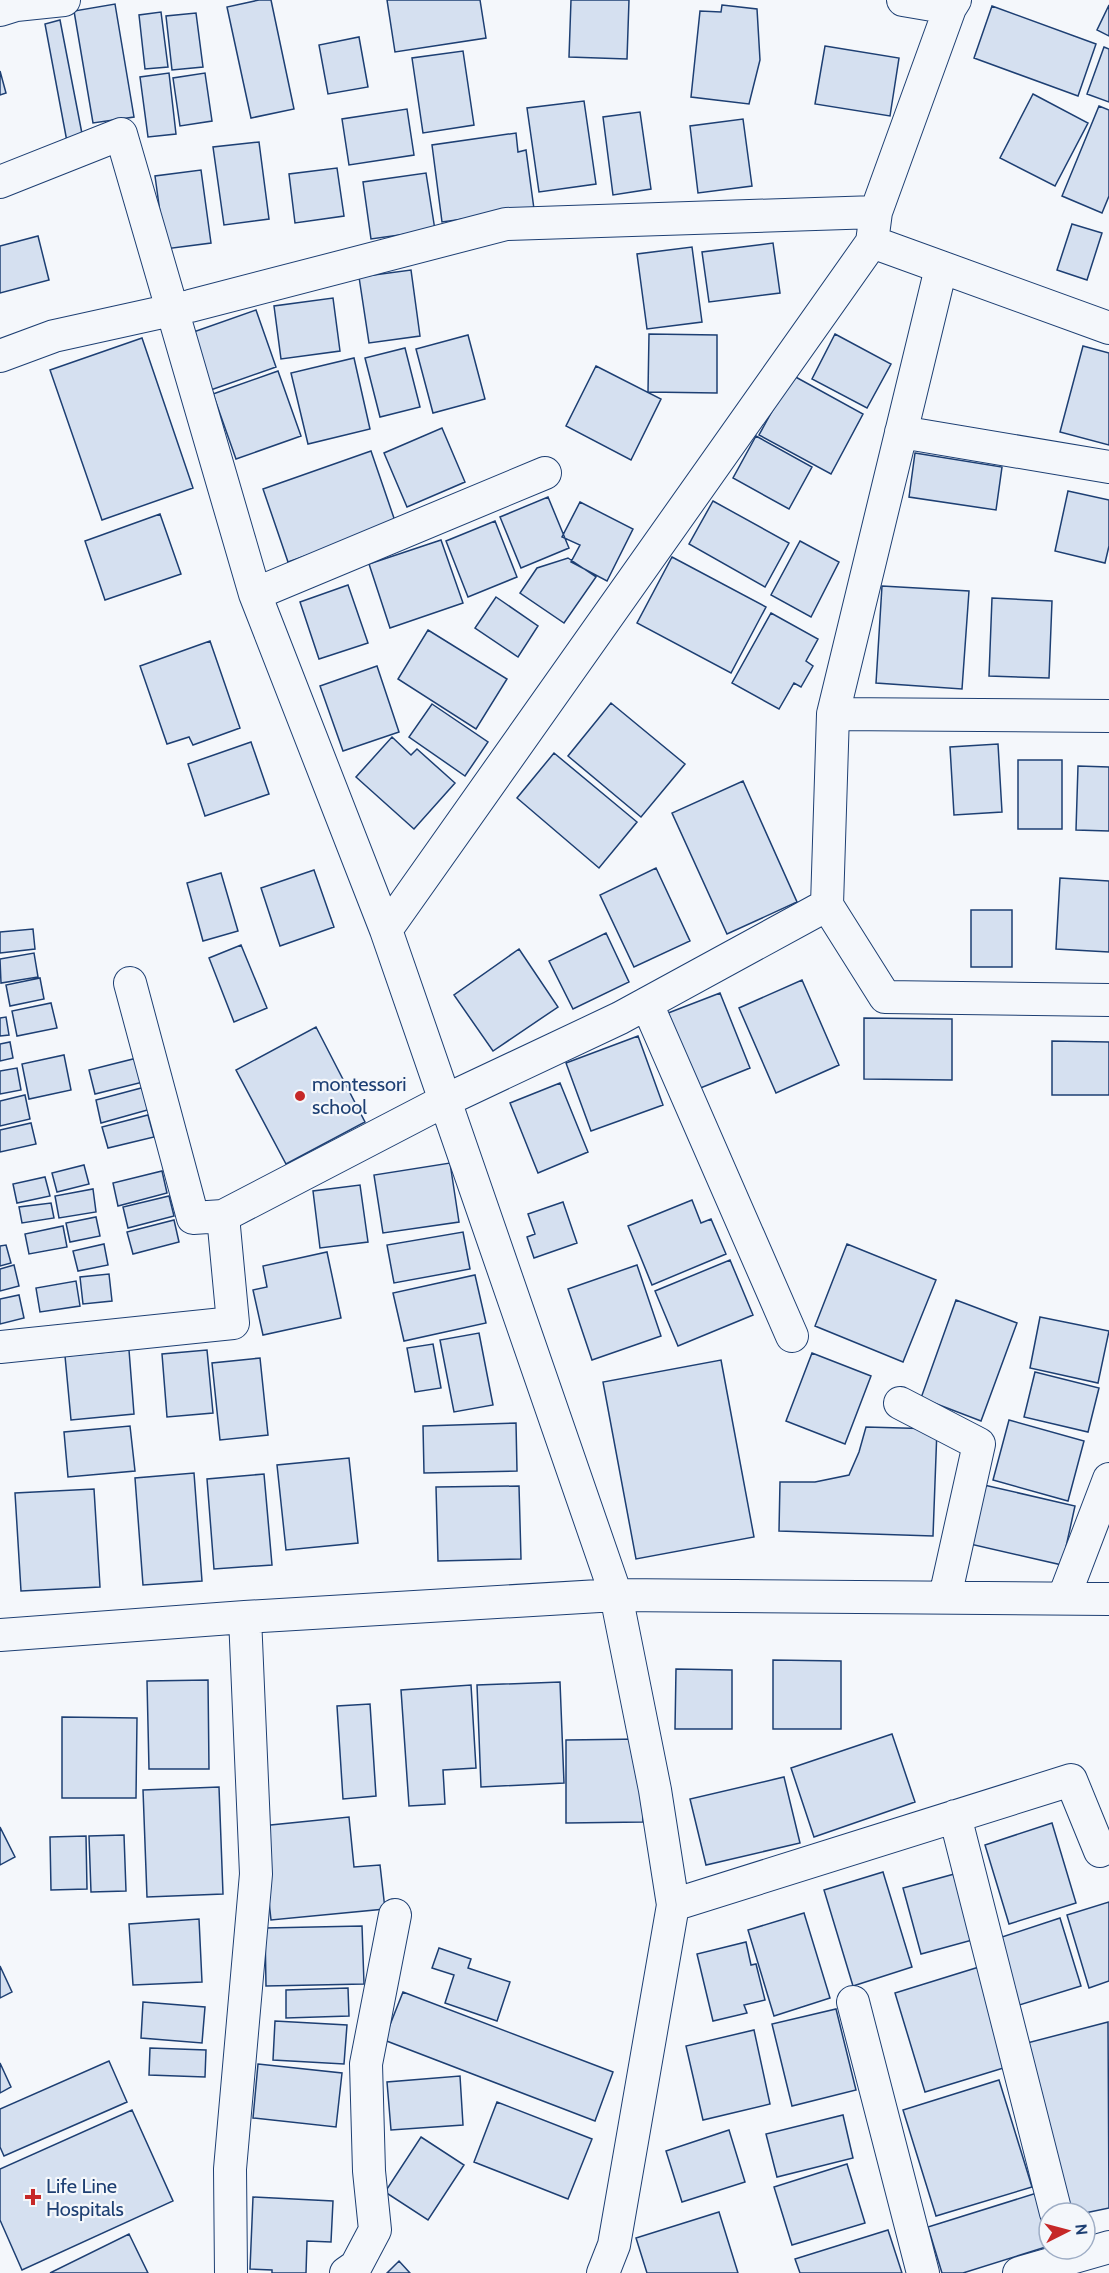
<svg xmlns="http://www.w3.org/2000/svg" width="1109" height="2273" font-family="Cabin,sans-serif">
<rect width="100%" height="100%" fill="#f4f7fb"/>
<!-- building -->
<path fill="#d5e0f0" stroke="#1d3f73" stroke-width="1.5" d="M 259,0 L 271,0 L 294,109 L 251,118 L 227,7 Z
M 387,0 L 480,0 L 486,38 L 395,52 Z
M 571,0 L 629,0 L 627,59 L 569,57 Z
M 115,4 L 134,117 L 93,123 L 74,11 Z
M 722,5 L 757,9 L 760,60 L 749,104 L 691,97 L 700,11 L 721,12 Z
M 1109,5 L 1109,36 L 1097,30 Z
M 992,6 L 1096,44 L 1078,96 L 974,58 Z
M 161,12 L 168,67 L 145,69 L 139,15 Z
M 196,13 L 203,67 L 172,70 L 166,16 Z
M 60,20 L 84,144 L 68,147 L 45,24 Z
M 359,37 L 368,87 L 328,94 L 319,45 Z
M 825,46 L 899,58 L 890,116 L 815,104 Z
M 1104,47 L 1109,49 L 1109,102 L 1087,94 Z
M 463,51 L 474,125 L 423,133 L 412,58 Z
M 0,71 L 6,93 L 0,95 Z
M 169,73 L 176,134 L 148,137 L 140,77 Z
M 205,73 L 212,121 L 180,126 L 173,78 Z
M 1033,94 L 1088,123 L 1055,186 L 1000,158 Z
M 584,101 L 596,184 L 539,192 L 527,108 Z
M 1099,106 L 1109,110 L 1109,196 L 1102,213 L 1062,196 Z
M 407,109 L 414,155 L 349,165 L 342,119 Z
M 640,112 L 651,189 L 613,195 L 603,117 Z
M 743,119 L 752,186 L 698,193 L 690,126 Z
M 516,133 L 518,152 L 526,150 L 534,209 L 442,222 L 432,145 Z
M 259,142 L 269,219 L 224,225 L 213,147 Z
M 337,168 L 344,216 L 295,223 L 289,174 Z
M 201,170 L 211,243 L 165,249 L 155,176 Z
M 426,173 L 435,230 L 371,239 L 363,182 Z
M 1072,224 L 1102,233 L 1087,280 L 1057,270 Z
M 38,236 L 49,280 L 0,293 L 0,246 Z
M 773,243 L 780,293 L 709,302 L 702,252 Z
M 692,247 L 702,322 L 647,329 L 637,254 Z
M 411,270 L 420,336 L 369,343 L 359,277 Z
M 333,298 L 340,351 L 281,359 L 274,306 Z
M 256,310 L 276,367 L 205,392 L 185,335 Z
M 649,334 L 717,335 L 717,393 L 648,392 Z
M 835,334 L 891,364 L 867,408 L 812,379 Z
M 468,335 L 485,399 L 433,413 L 416,349 Z
M 142,338 L 193,488 L 102,520 L 50,370 Z
M 1083,346 L 1109,353 L 1109,445 L 1060,432 Z
M 405,348 L 420,407 L 380,417 L 365,358 Z
M 354,358 L 370,429 L 308,444 L 291,373 Z
M 596,366 L 661,399 L 631,460 L 566,426 Z
M 278,371 L 301,436 L 236,459 L 213,394 Z
M 792,375 L 863,414 L 831,474 L 759,435 Z
M 442,428 L 465,482 L 407,507 L 384,453 Z
M 756,436 L 812,467 L 789,509 L 733,478 Z
M 371,451 L 396,524 L 288,562 L 263,489 Z
M 915,453 L 1002,467 L 996,510 L 909,497 Z
M 1068,491 L 1109,500 L 1109,546 L 1105,563 L 1055,551 Z
M 548,497 L 569,548 L 521,568 L 500,517 Z
M 713,501 L 789,543 L 765,587 L 689,544 Z
M 580,502 L 633,529 L 607,581 L 571,562 L 580,545 L 562,537 Z
M 160,514 L 181,574 L 105,600 L 85,541 Z
M 495,521 L 517,577 L 468,597 L 446,541 Z
M 441,540 L 463,603 L 390,628 L 369,564 Z
M 800,541 L 839,562 L 811,617 L 771,595 Z
M 672,557 L 766,607 L 731,673 L 637,623 Z
M 568,558 L 596,577 L 564,623 L 520,593 L 537,568 Z
M 348,585 L 368,643 L 319,659 L 300,602 Z
M 882,586 L 969,591 L 962,689 L 876,683 Z
M 496,597 L 538,626 L 518,657 L 475,628 Z
M 992,598 L 1052,601 L 1049,678 L 989,676 Z
M 771,613 L 818,639 L 806,661 L 813,666 L 801,687 L 794,683 L 779,709 L 732,683 Z
M 428,630 L 507,679 L 476,729 L 398,679 Z
M 210,641 L 240,728 L 193,745 L 189,737 L 167,744 L 140,666 Z
M 377,666 L 399,732 L 343,751 L 320,686 Z
M 611,703 L 685,764 L 641,817 L 568,756 Z
M 432,704 L 488,742 L 465,776 L 409,737 Z
M 392,737 L 411,755 L 417,749 L 455,783 L 414,829 L 356,777 Z
M 251,742 L 269,794 L 205,816 L 188,764 Z
M 998,744 L 1002,812 L 954,815 L 950,747 Z
M 554,753 L 637,822 L 599,868 L 517,798 Z
M 1018,760 L 1062,760 L 1062,829 L 1018,829 Z
M 1078,766 L 1109,767 L 1109,831 L 1076,830 Z
M 743,781 L 797,902 L 727,934 L 672,813 Z
M 656,868 L 690,941 L 634,967 L 600,895 Z
M 314,870 L 334,927 L 280,946 L 261,888 Z
M 221,873 L 238,931 L 203,941 L 187,883 Z
M 1060,878 L 1109,881 L 1109,952 L 1056,949 Z
M 971,910 L 1012,910 L 1012,967 L 971,967 Z
M 33,929 L 35,949 L 0,953 L 0,932 Z
M 606,933 L 629,982 L 573,1009 L 549,961 Z
M 241,945 L 267,1008 L 234,1022 L 209,958 Z
M 519,949 L 558,1007 L 493,1051 L 454,995 Z
M 34,953 L 38,977 L 1,983 L 0,959 Z
M 40,978 L 44,999 L 10,1006 L 6,985 Z
M 802,980 L 839,1065 L 776,1093 L 739,1008 Z
M 720,993 L 750,1068 L 693,1091 L 663,1015 Z
M 51,1003 L 57,1028 L 17,1036 L 12,1011 Z
M 6,1017 L 9,1035 L 0,1036 L 0,1018 Z
M 864,1018 L 952,1019 L 952,1080 L 864,1079 Z
M 316,1027 L 365,1122 L 286,1164 L 236,1070 Z
M 638,1036 L 663,1105 L 591,1131 L 566,1063 Z
M 1052,1041 L 1109,1042 L 1109,1095 L 1052,1095 Z
M 10,1042 L 13,1058 L 0,1061 L 0,1044 Z
M 64,1055 L 71,1090 L 29,1099 L 22,1064 Z
M 137,1058 L 143,1082 L 95,1094 L 89,1070 Z
M 17,1068 L 21,1090 L 0,1094 L 0,1071 Z
M 560,1083 L 588,1152 L 538,1173 L 510,1103 Z
M 145,1087 L 151,1109 L 101,1123 L 96,1100 Z
M 25,1095 L 30,1119 L 0,1126 L 0,1101 Z
M 148,1115 L 154,1137 L 108,1148 L 102,1127 Z
M 31,1123 L 36,1144 L 0,1152 L 0,1130 Z
M 450,1163 L 459,1222 L 383,1233 L 374,1175 Z
M 84,1165 L 89,1184 L 57,1192 L 52,1173 Z
M 162,1171 L 167,1193 L 118,1206 L 113,1183 Z
M 45,1177 L 50,1196 L 17,1203 L 13,1184 Z
M 360,1185 L 368,1242 L 320,1248 L 313,1191 Z
M 93,1189 L 96,1212 L 59,1218 L 55,1196 Z
M 169,1196 L 174,1216 L 128,1228 L 123,1207 Z
M 692,1200 L 701,1223 L 711,1219 L 726,1254 L 652,1285 L 628,1226 Z
M 563,1202 L 577,1243 L 534,1258 L 527,1237 L 535,1234 L 528,1214 Z
M 51,1203 L 54,1218 L 22,1223 L 19,1207 Z
M 96,1217 L 100,1236 L 70,1242 L 66,1223 Z
M 174,1220 L 179,1242 L 133,1254 L 127,1232 Z
M 63,1226 L 67,1247 L 29,1254 L 25,1234 Z
M 463,1232 L 470,1269 L 394,1283 L 387,1245 Z
M 104,1244 L 108,1265 L 78,1271 L 73,1251 Z
M 847,1244 L 936,1280 L 903,1362 L 815,1326 Z
M 6,1245 L 11,1263 L 0,1266 L 0,1246 Z
M 327,1252 L 341,1318 L 263,1335 L 253,1290 L 267,1287 L 263,1266 Z
M 730,1260 L 753,1315 L 678,1346 L 655,1291 Z
M 14,1265 L 19,1286 L 0,1291 L 0,1269 Z
M 637,1265 L 661,1336 L 592,1360 L 568,1289 Z
M 109,1274 L 112,1301 L 83,1304 L 80,1277 Z
M 475,1275 L 486,1323 L 404,1341 L 393,1293 Z
M 76,1281 L 80,1306 L 40,1312 L 36,1288 Z
M 19,1295 L 24,1318 L 0,1324 L 0,1299 Z
M 956,1300 L 1017,1323 L 981,1421 L 921,1398 Z
M 1040,1317 L 1109,1331 L 1098,1383 L 1030,1368 Z
M 479,1333 L 493,1405 L 454,1412 L 440,1340 Z
M 433,1344 L 441,1388 L 415,1392 L 407,1348 Z
M 129,1350 L 134,1414 L 71,1420 L 65,1356 Z
M 207,1350 L 213,1413 L 167,1417 L 162,1354 Z
M 812,1353 L 871,1376 L 845,1444 L 786,1421 Z
M 260,1358 L 268,1435 L 220,1440 L 212,1363 Z
M 721,1360 L 754,1537 L 636,1559 L 603,1382 Z
M 1035,1372 L 1099,1388 L 1088,1432 L 1024,1417 Z
M 1009,1420 L 1084,1441 L 1068,1501 L 993,1480 Z
M 516,1423 L 517,1471 L 424,1473 L 423,1426 Z
M 130,1426 L 135,1471 L 68,1477 L 64,1432 Z
M 866,1427 L 937,1429 L 933,1536 L 779,1531 L 780,1482 L 815,1482 L 849,1475 L 859,1452 Z
M 349,1458 L 358,1543 L 286,1550 L 277,1465 Z
M 194,1473 L 202,1581 L 143,1585 L 135,1478 Z
M 264,1474 L 272,1565 L 214,1569 L 207,1479 Z
M 984,1485 L 1075,1506 L 1062,1565 L 970,1544 Z
M 519,1486 L 521,1559 L 438,1561 L 436,1487 Z
M 94,1489 L 100,1587 L 21,1591 L 15,1493 Z
M 773,1660 L 841,1661 L 841,1729 L 773,1729 Z
M 676,1669 L 732,1670 L 732,1729 L 675,1729 Z
M 208,1680 L 209,1769 L 149,1769 L 147,1681 Z
M 560,1682 L 564,1783 L 481,1787 L 477,1685 Z
M 471,1685 L 476,1768 L 443,1770 L 445,1804 L 409,1806 L 401,1690 Z
M 370,1704 L 376,1796 L 343,1799 L 337,1706 Z
M 62,1717 L 137,1718 L 136,1798 L 62,1798 Z
M 892,1734 L 915,1802 L 814,1837 L 791,1768 Z
M 642,1739 L 643,1822 L 566,1823 L 566,1740 Z
M 784,1777 L 800,1843 L 706,1865 L 690,1799 Z
M 219,1787 L 223,1894 L 147,1897 L 143,1790 Z
M 349,1817 L 354,1867 L 380,1865 L 385,1909 L 271,1920 L 261,1826 Z
M 1052,1823 L 1076,1903 L 1009,1924 L 985,1845 Z
M 0,1827 L 15,1857 L 0,1865 Z
M 124,1835 L 126,1891 L 91,1892 L 89,1836 Z
M 86,1836 L 87,1889 L 51,1890 L 50,1837 Z
M 883,1872 L 912,1967 L 853,1986 L 824,1890 Z
M 958,1873 L 976,1939 L 921,1954 L 903,1888 Z
M 1109,1902 L 1109,1981 L 1089,1988 L 1067,1915 Z
M 804,1913 L 830,1998 L 774,2016 L 748,1930 Z
M 1060,1918 L 1081,1986 L 1016,2006 L 996,1939 Z
M 199,1919 L 202,1982 L 133,1985 L 129,1924 Z
M 362,1926 L 364,1984 L 266,1986 L 265,1928 Z
M 746,1942 L 751,1965 L 756,1964 L 765,2000 L 744,2005 L 747,2013 L 713,2021 L 697,1954 Z
M 439,1948 L 471,1959 L 468,1968 L 510,1982 L 497,2021 L 445,2003 L 454,1975 L 432,1968 Z
M 0,1966 L 12,1992 L 0,1998 Z
M 979,1967 L 1010,2066 L 925,2092 L 895,1993 Z
M 348,1988 L 349,2016 L 286,2018 L 286,1990 Z
M 403,1992 L 613,2072 L 595,2121 L 384,2040 Z
M 143,2002 L 205,2007 L 202,2043 L 141,2038 Z
M 836,2009 L 856,2090 L 792,2106 L 772,2024 Z
M 275,2021 L 347,2025 L 344,2064 L 273,2060 Z
M 1108,2022 L 1109,2208 L 1085,2213 L 1071,2213 L 1027,2043 Z
M 754,2030 L 770,2104 L 703,2120 L 686,2046 Z
M 150,2048 L 206,2050 L 205,2077 L 149,2075 Z
M 109,2061 L 127,2102 L 4,2156 L 0,2147 L 0,2109 Z
M 0,2063 L 11,2087 L 0,2093 Z
M 258,2064 L 342,2073 L 336,2127 L 253,2118 Z
M 460,2076 L 463,2125 L 391,2130 L 387,2082 Z
M 999,2080 L 1032,2187 L 936,2216 L 903,2110 Z
M 497,2102 L 592,2139 L 568,2199 L 474,2162 Z
M 132,2110 L 173,2201 L 22,2270 L 0,2220 L 0,2169 Z
M 843,2115 L 853,2158 L 777,2177 L 766,2134 Z
M 729,2130 L 745,2182 L 682,2202 L 666,2151 Z
M 421,2137 L 464,2165 L 428,2220 L 385,2192 Z
M 847,2164 L 865,2223 L 792,2245 L 774,2187 Z
M 1040,2192 L 1049,2223 L 1049,2246 L 963,2273 L 942,2273 L 928,2227 Z
M 253,2197 L 333,2201 L 331,2242 L 307,2241 L 306,2273 L 272,2273 L 272,2270 L 250,2269 Z
M 719,2212 L 738,2273 L 647,2273 L 636,2238 Z
M 888,2230 L 902,2273 L 800,2273 L 795,2259 Z
M 129,2234 L 148,2273 L 50,2273 Z
M 399,2261 L 410,2273 L 387,2273 Z"/>
<g fill="none" stroke-linecap="round" stroke-linejoin="round">
<!-- street casing -->
<g stroke="#1d3f73" stroke-width="34">
<path id="street" d="M 903,0 L 950,8
M 0,10 L 16,5 L 64,0
M 0,182 L 121,134 L 255,594 L 386,930 L 616,1595 L 655,1790 L 673,1905 L 614,2245 L 603,2273
M 872,242 L 1109,328
M 941,268 L 833,714 L 827,905 L 885,997 L 1109,1000
M 0,356 L 54,336 L 190,306 L 506,224 L 876,212
M 901,432 L 1109,467
M 255,594 L 545,473
M 833,714 L 1109,716
M 386,930 L 872,242 L 876,212 L 950,8 L 955,0
M 130,983 L 193,1218 L 223,1216 L 444,1101 L 620,1018 L 827,905
M 647,1004 L 792,1336
M 0,1347 L 233,1323 L 223,1216
M 900,1403 L 979,1444 L 945,1597
M 1064,1597 L 1109,1479
M 0,1635 L 245,1617 L 616,1595 L 1109,1599
M 955,1816 L 1056,2213
M 673,1905 L 1071,1780 L 1100,1851 L 1109,1847
M 853,2002 L 923,2273
M 231,2273 L 230,2169 L 256,1874 L 245,1617
M 346,2273 L 356,2266 L 375,2230 L 369,2171 L 366,2064 L 395,1915
M 1019,2273 L 1109,2247"/>
</g>
<!-- street -->
<use href="#street" stroke="#f4f7fb" stroke-width="32"/>
</g>
<!-- markers -->
<g fill="#c62828" stroke="#f4f7fb" stroke-width="2">
<circle cx="300" cy="1096" r="6"/>
<path d="M30 2188h6v6h6v6h-6v6h-6v-6h-6v-6h6z"/>
</g>
<g text-anchor="middle" dominant-baseline="central" stroke-width="4.5" stroke-linejoin="round" paint-order="stroke">
<!-- poi labels -->
<g font-size="20" fill="#1d3f73" stroke="#f4f7fb" text-anchor="start">
<text x="312" y="1084">montessori<tspan x="312" dy="23">school</tspan></text>
<text x="46" y="2186">Life Line<tspan x="46" dy="23">Hospitals</tspan></text>
</g>
</g>
<!-- north arrow -->
<g transform="translate(1067 2231) rotate(84)"><circle r="28" fill="#f4f7fb" stroke="#9eadc5" stroke-width="1.5"/>
<path d="M0-4.5L10 22L0 15L-10 22Z" fill="#c62828"/>
<text y="-9" font-size="16" font-weight="bold" text-anchor="middle" fill="#1d3f73">N</text>
</g>
</svg>
